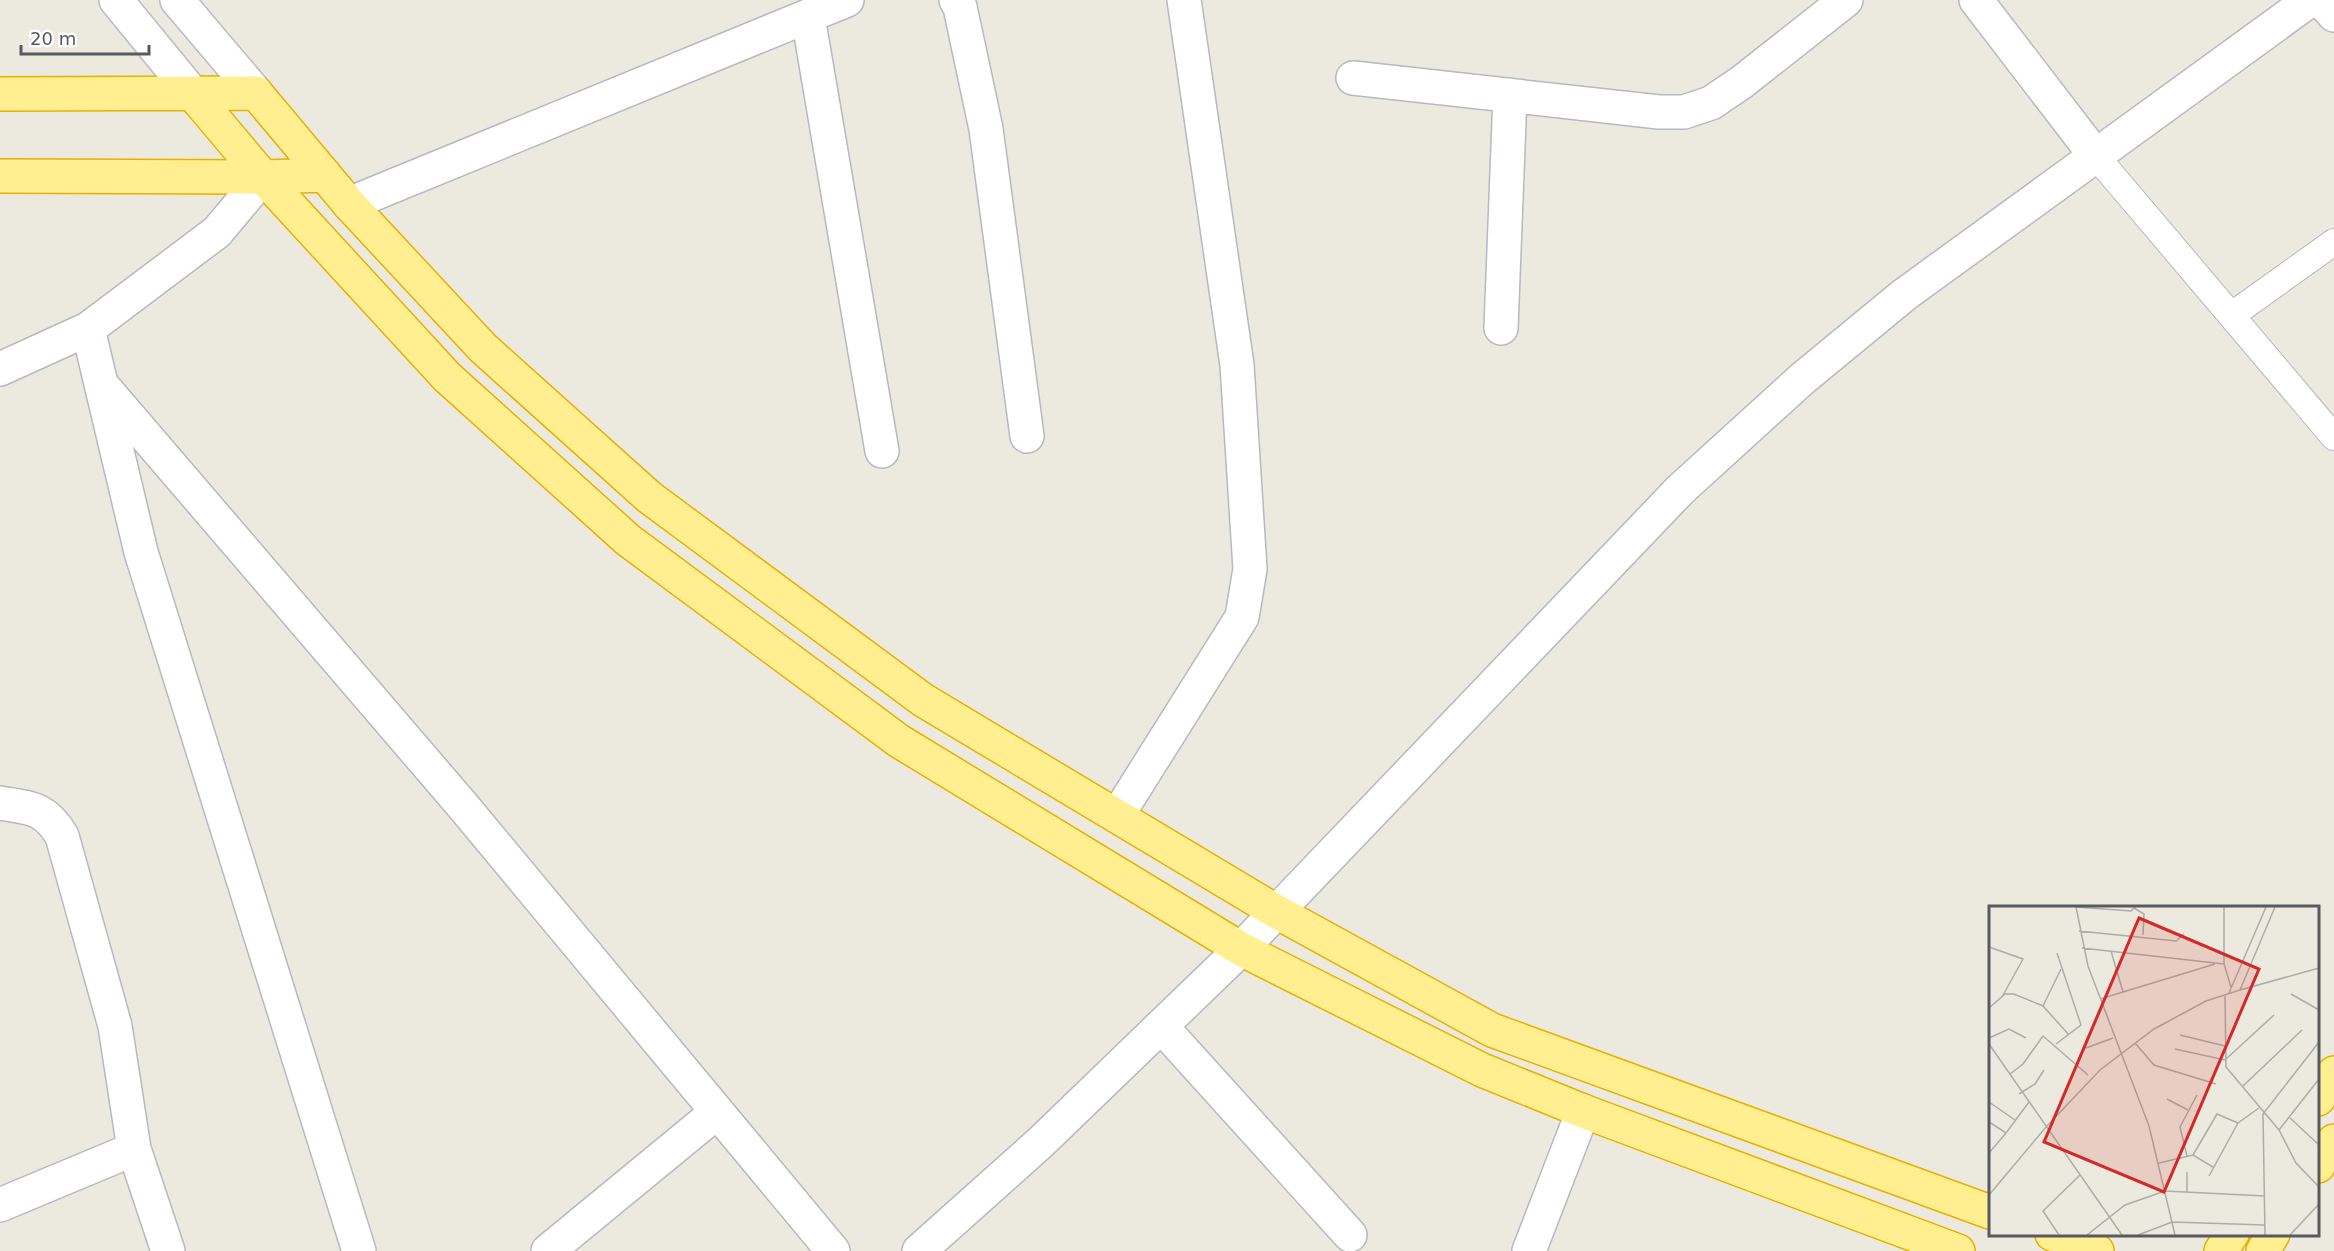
<svg xmlns="http://www.w3.org/2000/svg" width="2334" height="1251" font-family="'DejaVu Sans',sans-serif">
<rect width="100%" height="100%" fill="#eceade"/>
<g fill="none" stroke-linecap="round" stroke-linejoin="round">
<!-- service casing -->
<g stroke="#b6b9bf" stroke-width="28">
<path id="service" d="M 2095,155 L 2334,437
M 2232,315 L 2334,242"/>
</g>
<!-- minor casing -->
<g stroke="#b6b9bf" stroke-width="36">
<path id="minor" d="M 956,0 L 960,7 L 986,129 L 1027,436
M 1976,0 L 2095,155
M 2321,0 L 2334,15
M 808,17 L 882,451
M 1353,78 L 1659,112 L 1684,112 L 1711,103 L 1742,82 L 1846,0
M 349,204 L 847,0
M 1501,328 L 1510,95
M 88,329 L 141,552 L 359,1251
M 0,369 L 88,329 L 217,232 L 263,177
M 101,384 L 463,806 L 833,1251
M 0,803 C 30,808 45,807 62,836 L 115,1026 L 134,1149 L 168,1251
M 1117,816 L 1242,617 L 1250,569 L 1237,365 L 1184,0
M 1161,1026 L 1350,1235
M 0,1205 L 134,1149
M 548,1251 L 717,1112
M 1529,1251 L 1583,1111"/>
</g>
<!-- tertiary casing -->
<g stroke="#b6b9bf" stroke-width="36">
<path id="tertiary" d="M 919,1251 L 1041,1142 L 1241,949 L 1680,490 L 1802,379 L 1904,295 L 2310,0"/>
</g>
<!-- secondary casing -->
<g stroke="#b9bcc4" stroke-width="36">
<path id="secondary" d="M 116,0 L 193,94
M 177,0 L 256,93"/>
</g>
<!-- trunk casing -->
<g stroke="#eab000" stroke-width="36">
<path id="trunk" d="M 0,94 L 256,93 L 349,204 L 483,348 L 649,497 L 923,700 L 1277,912 L 1492,1030 L 1990,1212
M 193,94 L 263,177 L 447,377 L 628,540 L 899,741 L 1241,949 L 1482,1070 L 1583,1111 L 1958,1251
M 0,176 L 263,177 L 325,175
M 2318,1099 L 2334,1073
M 2318,1166 L 2334,1141
M 2052,1234 L 2097,1251
M 2221,1251 L 2232,1234
M 2263,1251 L 2273,1234"/>
</g>
<!-- service -->
<use href="#service" stroke="#fff" stroke-width="26"/>
<!-- minor -->
<use href="#minor" stroke="#fff" stroke-width="33"/>
<!-- tertiary -->
<use href="#tertiary" stroke="#fff" stroke-width="33"/>
<!-- secondary -->
<use href="#secondary" stroke="#fff" stroke-width="33"/>
<!-- trunk -->
<use href="#trunk" stroke="#ffef91" stroke-width="33"/>
</g>
<!-- overview -->
<g transform="translate(1989 906)">
<rect width="330" height="330" fill="#eceade"/>
<path fill="none" stroke="#acada8" stroke-width="1.5" d="M 87,1 L 99,60 L 160,220 L 186,329M 87,1 L 142,5 L 146,1M 235,1 L 235,58 L 242,81M 145,2 L 155,8 L 154,29M 90,25 L 187,35 L 195,28M 0,41 L 34,53 L 13,91M 93,42 L 235,58M 122,45 L 134,86M 251,84 L 330,62M 240,87 L 277,1M 236,88 L 237,161 L 290,224 L 307,257 L 330,281M 302,88 L 330,104M 111,93 L 226,58M 54,100 L 72,63M 0,102 L 16,88 L 25,88 L 54,100 L 80,129M 191,129 L 236,140M 0,132 L 20,123 L 37,132M 146,137 L 165,159 L 227,178M 0,138 L 133,329M 67,138 L 92,119 L 68,47M 97,142 L 124,132M 186,143 L 236,154 L 285,109M 21,168 L 34,158 L 54,130 L 99,169M 253,181 L 313,124M 30,188 L 46,178 L 55,164M 178,193 L 199,204M 0,196 L 26,214M 301,212 L 330,239M 0,216 L 17,227 L 40,196M 57,221 L 111,164 L 165,123 L 217,95 L 251,84 L 286,1M 290,224 L 330,173M 0,247 L 17,227M 204,249 L 228,208 L 249,217M 198,250 L 191,221 L 208,189M 170,257 L 204,249 L 224,261M 220,270 L 249,217 L 270,202M 198,286 L 198,266M 0,289 L 57,221M 70,329 L 54,305 L 91,269M 98,329 L 136,299 L 176,285 L 276,290M 149,329 L 183,316 L 276,319M 276,329 L 274,208 L 330,136M 301,329 L 330,298"/>
<path fill="#d62828" fill-opacity="0.15" stroke="#d62828" stroke-width="3" d="M 150,12 L 270,63 L 175,286 L 55,236 Z"/>
<rect width="330" height="330" fill="none" stroke="#575b61" stroke-width="3"/>
</g>
<!-- scale -->
<path d="M21 45v9h128v-9" fill="none" stroke="#575b61" stroke-width="3"/>
<text x="30" y="45" font-size="18" fill="#575b61" stroke="#ffffff" stroke-width="4.5" paint-order="stroke">20 m</text>
</svg>
